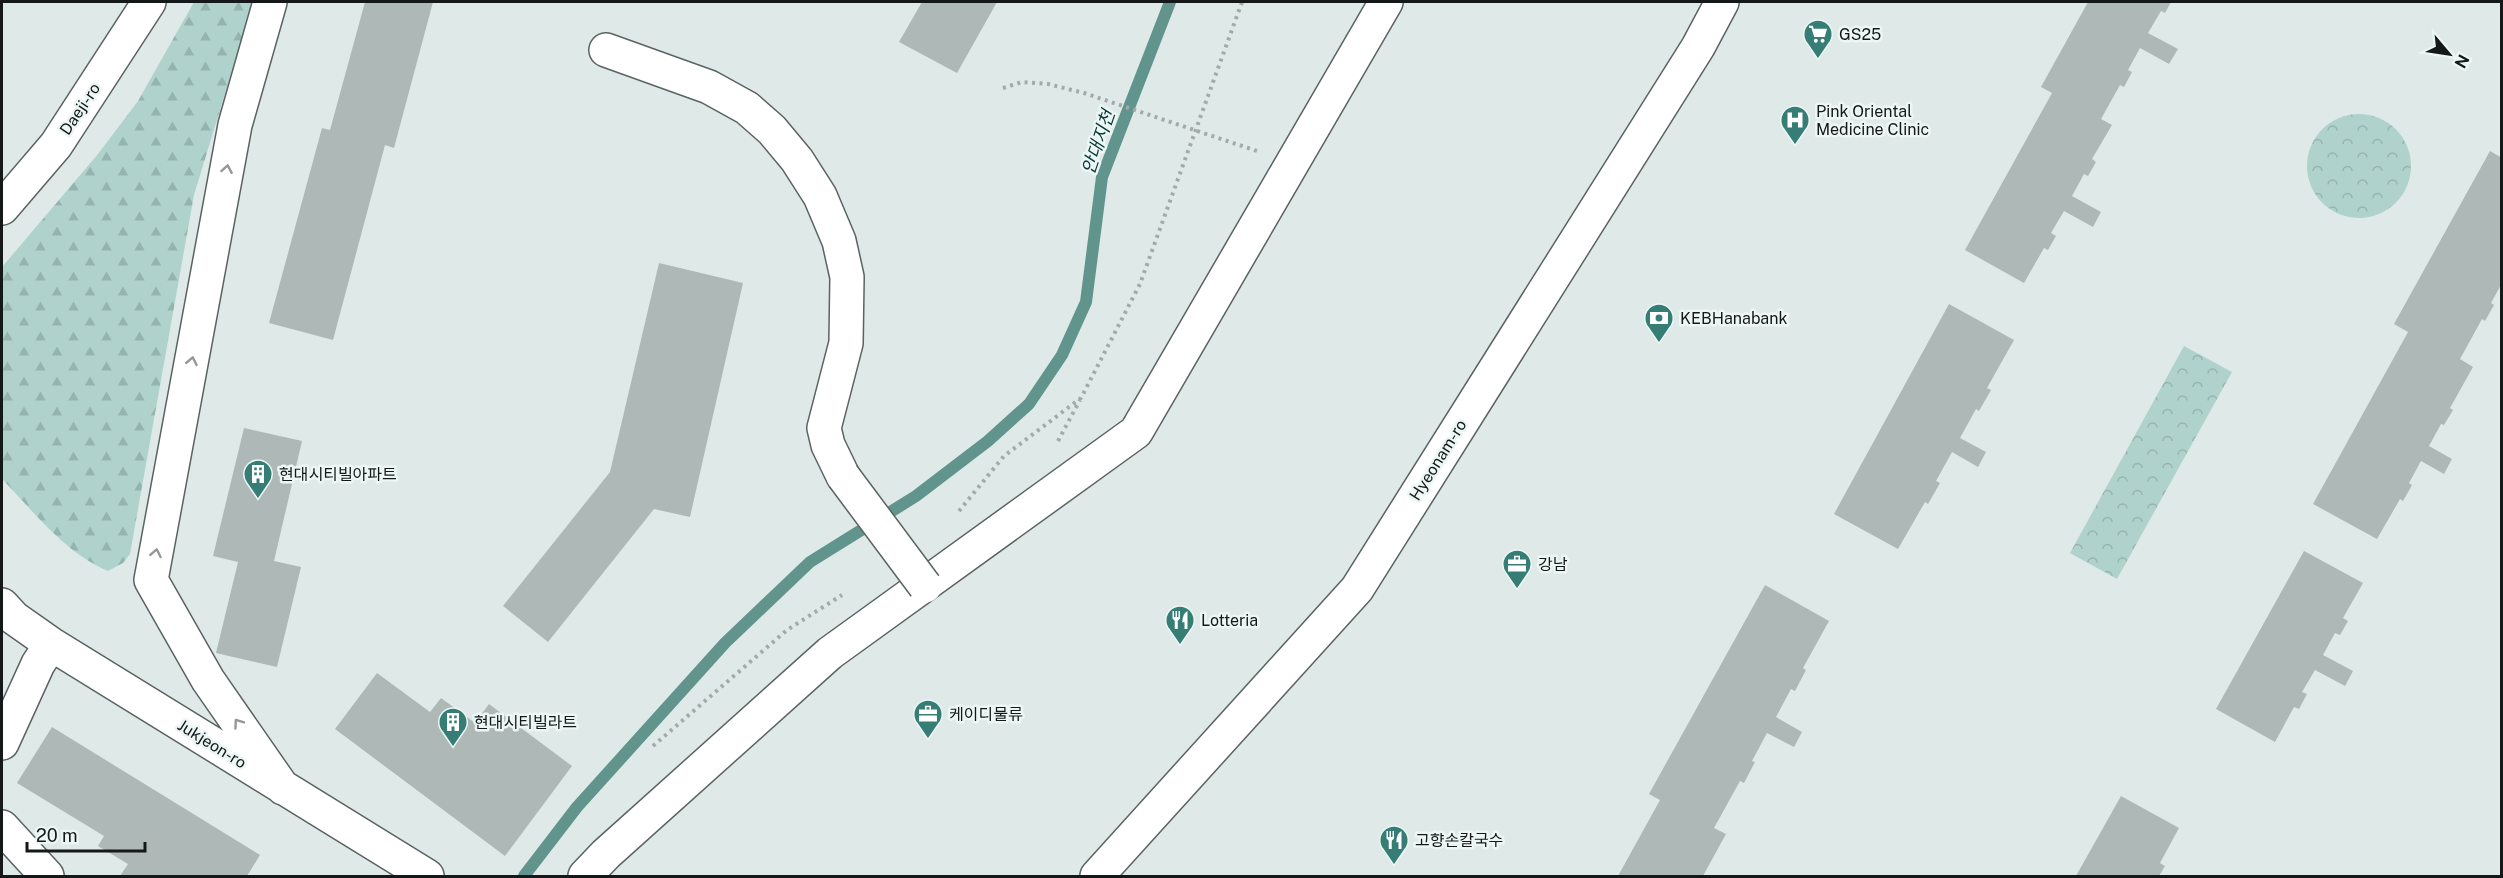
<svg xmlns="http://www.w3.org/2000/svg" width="2503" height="878" font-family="'Public Sans','Noto Sans KR',sans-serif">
<defs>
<pattern id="forest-firs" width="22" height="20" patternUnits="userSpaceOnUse" patternTransform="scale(1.5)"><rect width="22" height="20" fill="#afd2cd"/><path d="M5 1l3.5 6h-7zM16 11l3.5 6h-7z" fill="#96b4af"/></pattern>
<pattern id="park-crowns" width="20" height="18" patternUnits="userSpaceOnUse" patternTransform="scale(1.5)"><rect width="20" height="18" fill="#afd2cd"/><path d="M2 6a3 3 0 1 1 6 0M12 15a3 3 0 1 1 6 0" fill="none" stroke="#96b4af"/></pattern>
</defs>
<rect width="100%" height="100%" fill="#dfeae8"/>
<!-- forest -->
<path fill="url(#forest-firs)" d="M 194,2 L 253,2 L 194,195 L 130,554 L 123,563 L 108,571 C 65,553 34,512 2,479 L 2,267 L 98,154 L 138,101 Z"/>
<!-- park -->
<path fill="url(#park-crowns)" d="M2307 166a52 52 0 1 1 104 0a52 52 0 1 1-104 0Z
M 2184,346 L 2232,372 L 2117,579 L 2070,553 Z"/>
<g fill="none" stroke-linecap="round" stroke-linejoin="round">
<!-- stream -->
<path stroke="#62948e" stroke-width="12" d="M 524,876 L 577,807 L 725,643 L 810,562 L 916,496 L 988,441 L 1029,404 L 1062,355 L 1086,302 L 1102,177 L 1170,2"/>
</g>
<!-- building -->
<path fill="#aeb8b7" d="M 365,2 L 433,2 L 394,148 L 385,145 L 333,340 L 269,323 L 322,128 L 330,130 Z
M 922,2 L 997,2 L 957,73 L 899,42 Z
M 2088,2 L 2171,2 L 2165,13 L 2161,11 L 2148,33 L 2178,49 L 2169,64 L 2140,48 L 2128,70 L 2132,72 L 2124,87 L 2120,85 L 2101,119 L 2112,125 L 2092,159 L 2096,162 L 2088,176 L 2084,174 L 2072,196 L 2101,212 L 2093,227 L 2064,211 L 2051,233 L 2056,236 L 2048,250 L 2044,248 L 2024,283 L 1965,250 L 2052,93 L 2041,87 Z
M 2490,151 L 2502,158 L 2502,283 L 2491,303 L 2494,305 L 2485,321 L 2482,319 L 2460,359 L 2473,367 L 2450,408 L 2453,410 L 2444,425 L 2441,424 L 2429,446 L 2452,459 L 2444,474 L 2421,461 L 2409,483 L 2412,485 L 2403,501 L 2400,499 L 2377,539 L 2313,504 L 2408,332 L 2394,324 Z
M 659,263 L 743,283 L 690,517 L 654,509 L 548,642 L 503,606 L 610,472 Z
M 1949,304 L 2014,340 L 1987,388 L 1991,390 L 1979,411 L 1976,409 L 1960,438 L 1986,452 L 1978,467 L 1952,452 L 1936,481 L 1940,483 L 1928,504 L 1925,502 L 1898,549 L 1834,514 Z
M 244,428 L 302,441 L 274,561 L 301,567 L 277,667 L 216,653 L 238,562 L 213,556 Z
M 2304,551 L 2363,583 L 2343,618 L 2348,621 L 2340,635 L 2335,633 L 2323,655 L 2353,671 L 2345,686 L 2315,670 L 2302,692 L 2307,694 L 2299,709 L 2294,707 L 2275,742 L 2216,709 Z
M 1765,585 L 1829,621 L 1803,668 L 1806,670 L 1795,691 L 1791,689 L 1776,717 L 1802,732 L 1794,747 L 1767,733 L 1752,761 L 1755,762 L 1744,783 L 1740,781 L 1714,828 L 1726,834 L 1703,876 L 1618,876 L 1660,800 L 1649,794 Z
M 377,673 L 430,712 L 441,698 L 475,723 L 489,704 L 572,766 L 505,856 L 335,729 Z
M 52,727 L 260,855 L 247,876 L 120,876 L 128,864 L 98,846 L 104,836 L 17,783 Z
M 2121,796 L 2179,828 L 2160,863 L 2165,866 L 2159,876 L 2076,876 Z"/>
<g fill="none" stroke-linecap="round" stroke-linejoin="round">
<!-- minor casing -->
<g stroke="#5a6362" stroke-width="36">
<path id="minor" d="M 270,2 L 235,125 L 151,580 L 208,680 L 283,788
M 606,50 L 709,87 L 747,108 L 772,130 L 797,160 L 820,196 L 839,241 L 847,277 L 846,343 L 824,428 L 828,445 L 843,476
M 2,208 L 56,145 L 149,2
M 2,605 L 14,618 L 51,644 L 427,876
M 2,743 L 38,664 L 51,644
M 2,827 L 47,876
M 585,876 L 606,854 L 830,653 L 1136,432 L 1386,2
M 1097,876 L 1357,589 L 1698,47 L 1722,2"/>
</g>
<!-- path -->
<path stroke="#a2abaa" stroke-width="4" stroke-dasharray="3 4.5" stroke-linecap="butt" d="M 1003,88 L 1022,82 L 1048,84 L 1084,93 L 1257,151
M 1058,441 L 1080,400
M 959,511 L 1004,456 L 1081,398 L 1140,284 L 1242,2
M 653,746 L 787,630 L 842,595"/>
<!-- minor -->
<use href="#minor" stroke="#fff" stroke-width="33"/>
<!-- minor-bridge casing -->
<g stroke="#5a6362" stroke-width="36" stroke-linecap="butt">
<path id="minor-bridge" d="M 843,476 L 925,586"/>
</g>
<!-- minor-bridge -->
<use href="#minor-bridge" stroke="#fff" stroke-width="33"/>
</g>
<!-- one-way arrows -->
<defs><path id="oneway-chevron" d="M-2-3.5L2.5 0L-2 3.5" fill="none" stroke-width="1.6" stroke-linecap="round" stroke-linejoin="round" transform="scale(1.5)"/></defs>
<g stroke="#959797">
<use href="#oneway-chevron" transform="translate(227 169) rotate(-80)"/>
<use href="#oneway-chevron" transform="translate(192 361) rotate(-79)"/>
<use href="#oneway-chevron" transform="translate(156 553) rotate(-79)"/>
<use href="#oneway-chevron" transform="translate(238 723) rotate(-125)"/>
</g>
<!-- icons -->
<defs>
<g id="supermarket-pin" transform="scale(1.5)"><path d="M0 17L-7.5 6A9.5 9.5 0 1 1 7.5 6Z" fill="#367d76" stroke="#ecf7f5"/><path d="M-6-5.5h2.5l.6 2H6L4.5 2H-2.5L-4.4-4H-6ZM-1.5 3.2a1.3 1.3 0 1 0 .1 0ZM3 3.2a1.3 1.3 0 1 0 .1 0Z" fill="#fff"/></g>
<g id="hospital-pin" transform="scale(1.5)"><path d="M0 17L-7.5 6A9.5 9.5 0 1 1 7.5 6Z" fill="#367d76" stroke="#ecf7f5"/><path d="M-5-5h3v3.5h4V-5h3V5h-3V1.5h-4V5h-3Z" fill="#fff"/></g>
<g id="bank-pin" transform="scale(1.5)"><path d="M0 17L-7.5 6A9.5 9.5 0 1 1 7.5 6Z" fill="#367d76" stroke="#ecf7f5"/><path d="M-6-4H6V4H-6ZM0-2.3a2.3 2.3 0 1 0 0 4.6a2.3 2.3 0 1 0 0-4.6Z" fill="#fff"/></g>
<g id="building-pin" transform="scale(1.5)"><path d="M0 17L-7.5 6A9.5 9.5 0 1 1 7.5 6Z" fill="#367d76" stroke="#ecf7f5"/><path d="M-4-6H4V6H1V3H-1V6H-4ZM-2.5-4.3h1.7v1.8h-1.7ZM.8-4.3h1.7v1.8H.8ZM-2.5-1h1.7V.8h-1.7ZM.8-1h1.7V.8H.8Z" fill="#fff"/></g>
<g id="office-pin" transform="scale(1.5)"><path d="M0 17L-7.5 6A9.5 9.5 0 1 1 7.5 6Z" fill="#367d76" stroke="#ecf7f5"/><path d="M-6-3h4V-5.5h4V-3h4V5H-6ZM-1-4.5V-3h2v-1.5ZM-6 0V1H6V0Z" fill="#fff"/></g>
<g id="restaurant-pin" transform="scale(1.5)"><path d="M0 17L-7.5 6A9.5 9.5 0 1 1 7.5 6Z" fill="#367d76" stroke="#ecf7f5"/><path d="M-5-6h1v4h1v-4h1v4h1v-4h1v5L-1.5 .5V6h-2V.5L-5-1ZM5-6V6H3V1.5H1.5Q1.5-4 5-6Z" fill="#fff"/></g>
</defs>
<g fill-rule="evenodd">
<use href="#supermarket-pin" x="1818" y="34"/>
<use href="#hospital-pin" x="1795" y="120"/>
<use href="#bank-pin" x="1659" y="318"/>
<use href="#building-pin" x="258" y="474"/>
<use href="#office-pin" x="1517" y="564"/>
<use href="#restaurant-pin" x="1180" y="620"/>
<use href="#office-pin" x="928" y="714"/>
<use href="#building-pin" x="453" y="722"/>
<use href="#restaurant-pin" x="1394" y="840"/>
</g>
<g text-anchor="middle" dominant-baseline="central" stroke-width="5" stroke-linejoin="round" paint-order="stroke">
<!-- poi labels -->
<g font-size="16" fill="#141818" stroke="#ecf7f5" text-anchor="start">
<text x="1839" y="34">GS25</text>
<text x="1816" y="111">Pink Oriental<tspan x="1816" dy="18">Medicine Clinic</tspan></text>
<text x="1680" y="318">KEBHanabank</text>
<text x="279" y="474">현대시티빌아파트</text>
<text x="1538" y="564">강남</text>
<text x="1201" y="620">Lotteria</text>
<text x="949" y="714">케이디물류</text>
<text x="474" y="722">현대시티빌라트</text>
<text x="1415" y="840">고향손칼국수</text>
</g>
<!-- street labels -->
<g font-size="16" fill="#141818" stroke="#ecf7f5">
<text transform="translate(80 109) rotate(-56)">Daeji-ro</text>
<text transform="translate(1438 460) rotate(-58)">Hyeonam-ro</text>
<text transform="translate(212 744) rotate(32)">Jukjeon-ro</text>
</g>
<!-- water labels -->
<g font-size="18" font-style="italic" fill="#093a36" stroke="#ecf7f5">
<text transform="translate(1098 142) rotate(-71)">안대지천</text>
</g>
</g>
<!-- border -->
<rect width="2503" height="878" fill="none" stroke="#141818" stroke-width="6"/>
<!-- north arrow -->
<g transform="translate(2449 54) rotate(119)" stroke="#ecf7f5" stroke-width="4.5" paint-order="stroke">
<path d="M0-4.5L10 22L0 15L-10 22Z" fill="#141818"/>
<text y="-9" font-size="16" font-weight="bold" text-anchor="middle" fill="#141818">N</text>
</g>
<!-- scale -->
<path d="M27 842v9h118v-9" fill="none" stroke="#141818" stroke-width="3"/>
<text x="36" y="842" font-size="18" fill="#141818" stroke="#ecf7f5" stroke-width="4.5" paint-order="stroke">20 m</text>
</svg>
